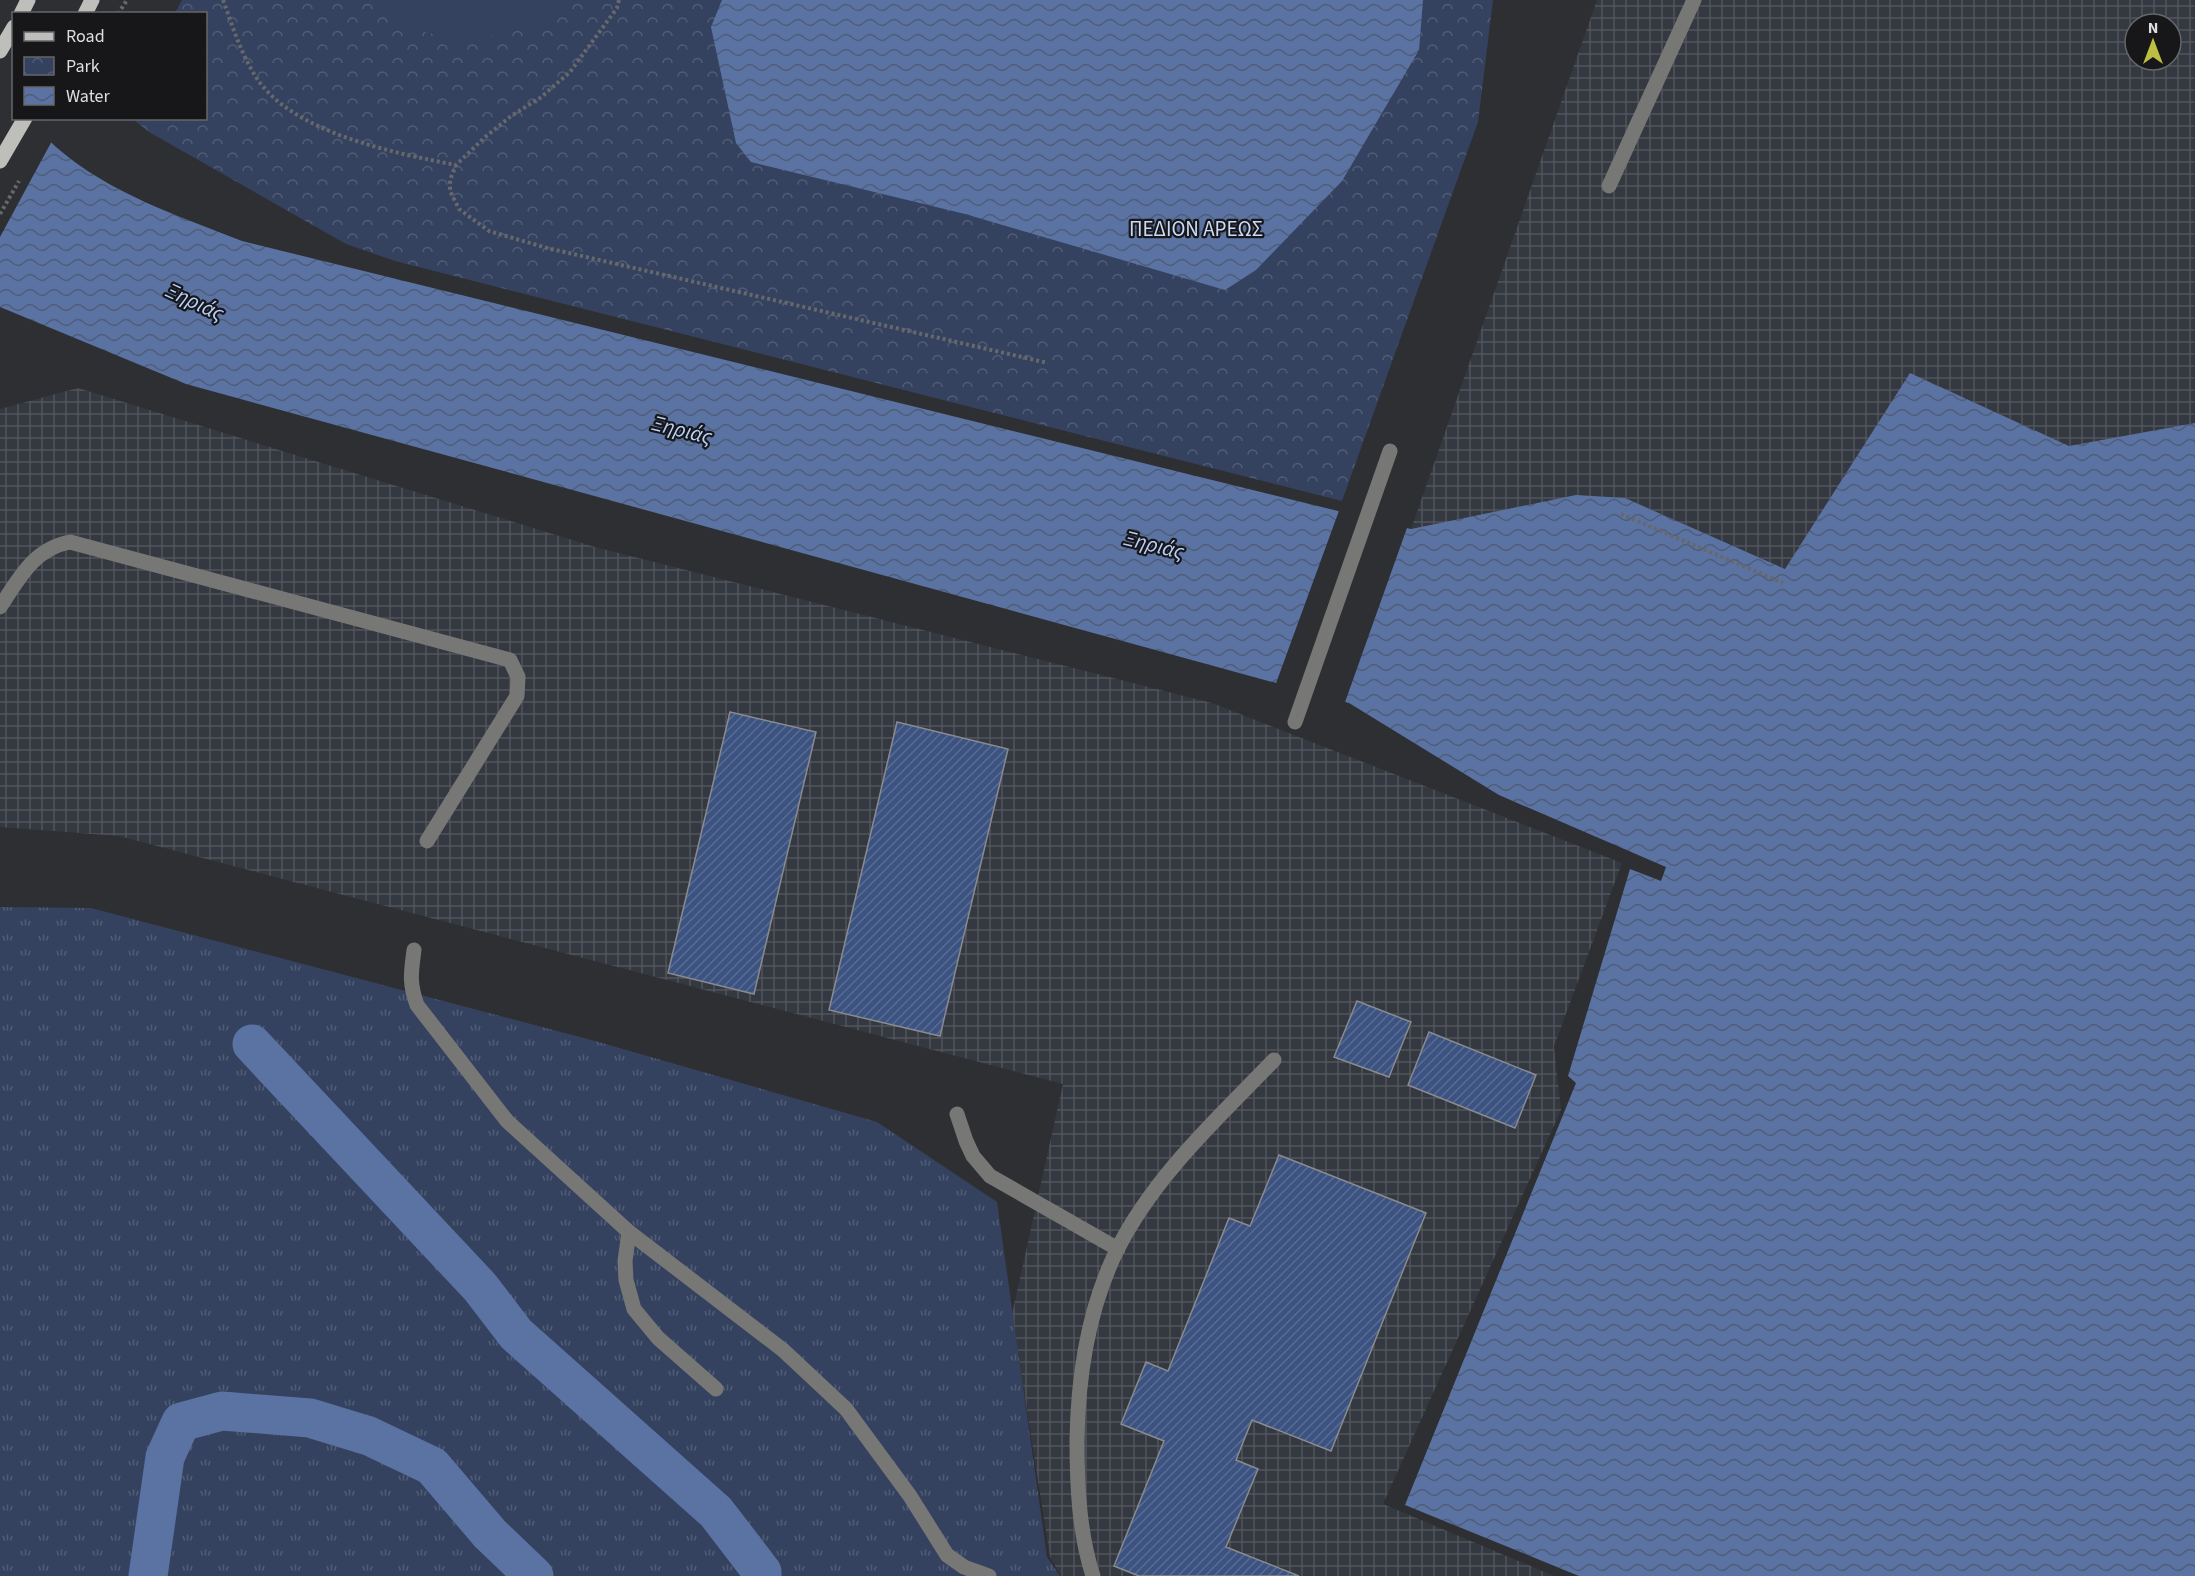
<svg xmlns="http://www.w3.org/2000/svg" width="2195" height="1576" font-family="'Source Sans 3',sans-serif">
<defs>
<pattern id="industrial-grid" width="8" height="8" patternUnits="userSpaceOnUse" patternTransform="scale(1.5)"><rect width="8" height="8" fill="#343840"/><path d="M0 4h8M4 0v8" fill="none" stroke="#51545b"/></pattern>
<pattern id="grass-tufts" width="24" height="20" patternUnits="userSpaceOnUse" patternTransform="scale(1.5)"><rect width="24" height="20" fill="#34425f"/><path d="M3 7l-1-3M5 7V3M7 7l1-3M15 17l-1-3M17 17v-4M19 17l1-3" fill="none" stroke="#515d76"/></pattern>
<pattern id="park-crowns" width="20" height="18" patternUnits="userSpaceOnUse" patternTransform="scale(1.5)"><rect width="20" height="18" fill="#34425f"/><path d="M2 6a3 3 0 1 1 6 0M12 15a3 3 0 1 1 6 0" fill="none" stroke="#515d76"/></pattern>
<pattern id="water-waves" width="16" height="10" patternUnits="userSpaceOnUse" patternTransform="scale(1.5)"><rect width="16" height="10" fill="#5a73a3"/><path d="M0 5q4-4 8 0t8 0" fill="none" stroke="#4f5d78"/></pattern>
<pattern id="building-hatch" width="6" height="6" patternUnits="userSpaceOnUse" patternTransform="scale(1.5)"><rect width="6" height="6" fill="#3c5381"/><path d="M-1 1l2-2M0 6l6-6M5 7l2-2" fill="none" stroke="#586b93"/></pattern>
</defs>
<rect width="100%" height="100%" fill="#2e2f32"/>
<!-- industrial -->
<path fill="url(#industrial-grid)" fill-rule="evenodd" d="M 1597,0 L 2195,0 L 2195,425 L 2069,446 L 1911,374 L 1785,569 L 1625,498 L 1411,529 ZM 2135,24 L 2171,24 L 2171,60 L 2135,60 Z
M 78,388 L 595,547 L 1212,703 L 1622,863 L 1554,1046 L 1561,1110 L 1383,1504 L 1554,1576 L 1061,1576 L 1050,1557 L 1012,1314 L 1063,1084 L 119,836 L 0,827 L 0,409 Z"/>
<!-- grass -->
<path fill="url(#grass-tufts)" d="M 0,907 L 91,908 L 595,1041 L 877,1122 L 997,1202 L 1047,1557 L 1060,1576 L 0,1576 Z"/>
<!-- park -->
<path fill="url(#park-crowns)" d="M 182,0 L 1493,0 L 1478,122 L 1342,501 L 395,261 L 346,244 L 149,132 L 133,119 L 206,118 L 206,14 L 175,13 Z"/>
<!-- pitch -->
<path fill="#34425f" d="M 372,0 L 569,0 C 534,37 465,45 417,30 C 399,25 385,13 372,0 Z"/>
<!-- water -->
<path fill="url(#water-waves)" d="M 722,0 L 1423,0 L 1419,50 L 1342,181 L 1256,270 L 1225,290 L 965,214 L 751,162 L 736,143 L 711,27 Z
M 0,73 L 14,118 L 35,122 C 42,131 48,140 56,147 C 110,194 177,215 242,241 L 1411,529 L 1576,495 L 1625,498 L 1785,569 L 1910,373 L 2069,446 L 2195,423 L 2195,1576 L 1579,1576 L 1405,1505 L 1576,1083 L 1568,1076 L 1630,869 L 1661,881 L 1666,867 L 1499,795 L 1349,703 L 186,384 L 0,307 Z"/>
<!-- pier -->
<path fill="#2e2f32" d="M 0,70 L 14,86 L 14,118 L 36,118 L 53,139 L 0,237 Z
M 1340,508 L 1408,525 L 1344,705 L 1275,686 Z"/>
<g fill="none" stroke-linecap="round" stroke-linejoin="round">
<!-- canal -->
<path stroke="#5a73a3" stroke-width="39" d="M 252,1044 L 480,1287 L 516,1334 L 716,1512 L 762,1572 L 762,1576
M 148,1576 L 165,1457 L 181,1422 L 222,1411 L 310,1418 L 369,1436 L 432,1466 L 490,1534 L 534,1576"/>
</g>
<!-- building -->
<path fill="url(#building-hatch)" stroke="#898b8e" stroke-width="1.5" d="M 730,712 L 816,732 L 754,994 L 668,973 Z
M 897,722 L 1008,749 L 940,1036 L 829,1010 Z
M 1357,1001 L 1411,1022 L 1389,1077 L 1334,1057 Z
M 1429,1032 L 1536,1075 L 1515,1128 L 1408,1085 Z
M 1279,1155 L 1426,1213 L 1331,1451 L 1252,1420 L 1236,1460 L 1258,1469 L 1226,1547 L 1299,1576 L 1139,1576 L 1114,1566 L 1164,1441 L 1121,1424 L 1146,1362 L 1168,1371 L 1229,1218 L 1250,1226 Z"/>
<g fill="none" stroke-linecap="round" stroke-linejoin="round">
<!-- path -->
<path stroke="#67686b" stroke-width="4" stroke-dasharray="3 3" stroke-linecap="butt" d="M 223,0 C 233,27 241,55 258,80 C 296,134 395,153 456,165
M 619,0 L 617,8 L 570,72 L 540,98 L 511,116 L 484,138 L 456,165 L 450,180 L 450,191 L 459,209 L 489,231 L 547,248 L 1048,363
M 118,14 L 127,0
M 0,214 L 19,181
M 1621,514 L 1783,583"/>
<!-- minor -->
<path stroke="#777775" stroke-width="15" d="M 1609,186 L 1694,0
M 0,607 C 19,579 33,549 70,542 L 510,660 L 518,677 L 517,696 L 427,841
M 1295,722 L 1390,451
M 414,950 C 411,973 409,983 417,1005 L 507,1121 L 629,1232 L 783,1350 L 846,1409 L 910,1496 L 947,1555 L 964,1567 L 989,1576
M 957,1114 L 966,1141 L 973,1156 L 990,1176 L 1118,1249
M 629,1232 L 625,1261 L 626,1280 L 634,1309 L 658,1338 L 716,1389
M 1093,1576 C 1079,1533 1077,1485 1077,1440 C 1078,1375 1088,1309 1117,1250 C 1154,1176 1218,1118 1274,1060"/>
<!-- major -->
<path stroke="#bebfbb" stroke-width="15" d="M 21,14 L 28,0
M 85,14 L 92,0
M 0,51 L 14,27
M 0,161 L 25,118"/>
</g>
<g text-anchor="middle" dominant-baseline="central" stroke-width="4.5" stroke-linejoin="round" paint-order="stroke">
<!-- park labels -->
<g font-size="21" fill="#cadaf8" stroke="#171719">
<text x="1196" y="229">ΠΕΔΙΟΝ ΑΡΕΩΣ</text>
</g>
<!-- water labels -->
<g font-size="22" font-style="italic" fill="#b9d0fc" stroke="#171719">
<text transform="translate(195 302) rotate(25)">Ξηριάς</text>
<text transform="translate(682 430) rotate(14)">Ξηριάς</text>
<text transform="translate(1154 545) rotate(14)">Ξηριάς</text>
</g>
</g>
<!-- legend -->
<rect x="12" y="12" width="195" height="108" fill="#171719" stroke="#666769" stroke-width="1.5"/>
<rect x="24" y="32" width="30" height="9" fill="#bebfbb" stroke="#666769" stroke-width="1.5"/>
<text x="66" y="42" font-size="18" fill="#dddee0">Road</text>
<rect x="24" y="57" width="30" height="18" fill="url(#park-crowns)" stroke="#666769" stroke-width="1.5"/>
<text x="66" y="72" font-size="18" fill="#dddee0">Park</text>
<rect x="24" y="87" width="30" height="18" fill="url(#water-waves)" stroke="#666769" stroke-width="1.5"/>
<text x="66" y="102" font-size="18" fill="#dddee0">Water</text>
<!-- north arrow -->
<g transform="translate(2153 42)"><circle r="28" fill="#171719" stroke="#666769" stroke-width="1.5"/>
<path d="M0-4.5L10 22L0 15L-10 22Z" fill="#bdbf43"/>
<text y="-9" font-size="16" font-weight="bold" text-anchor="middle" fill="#dddee0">N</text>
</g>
</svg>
